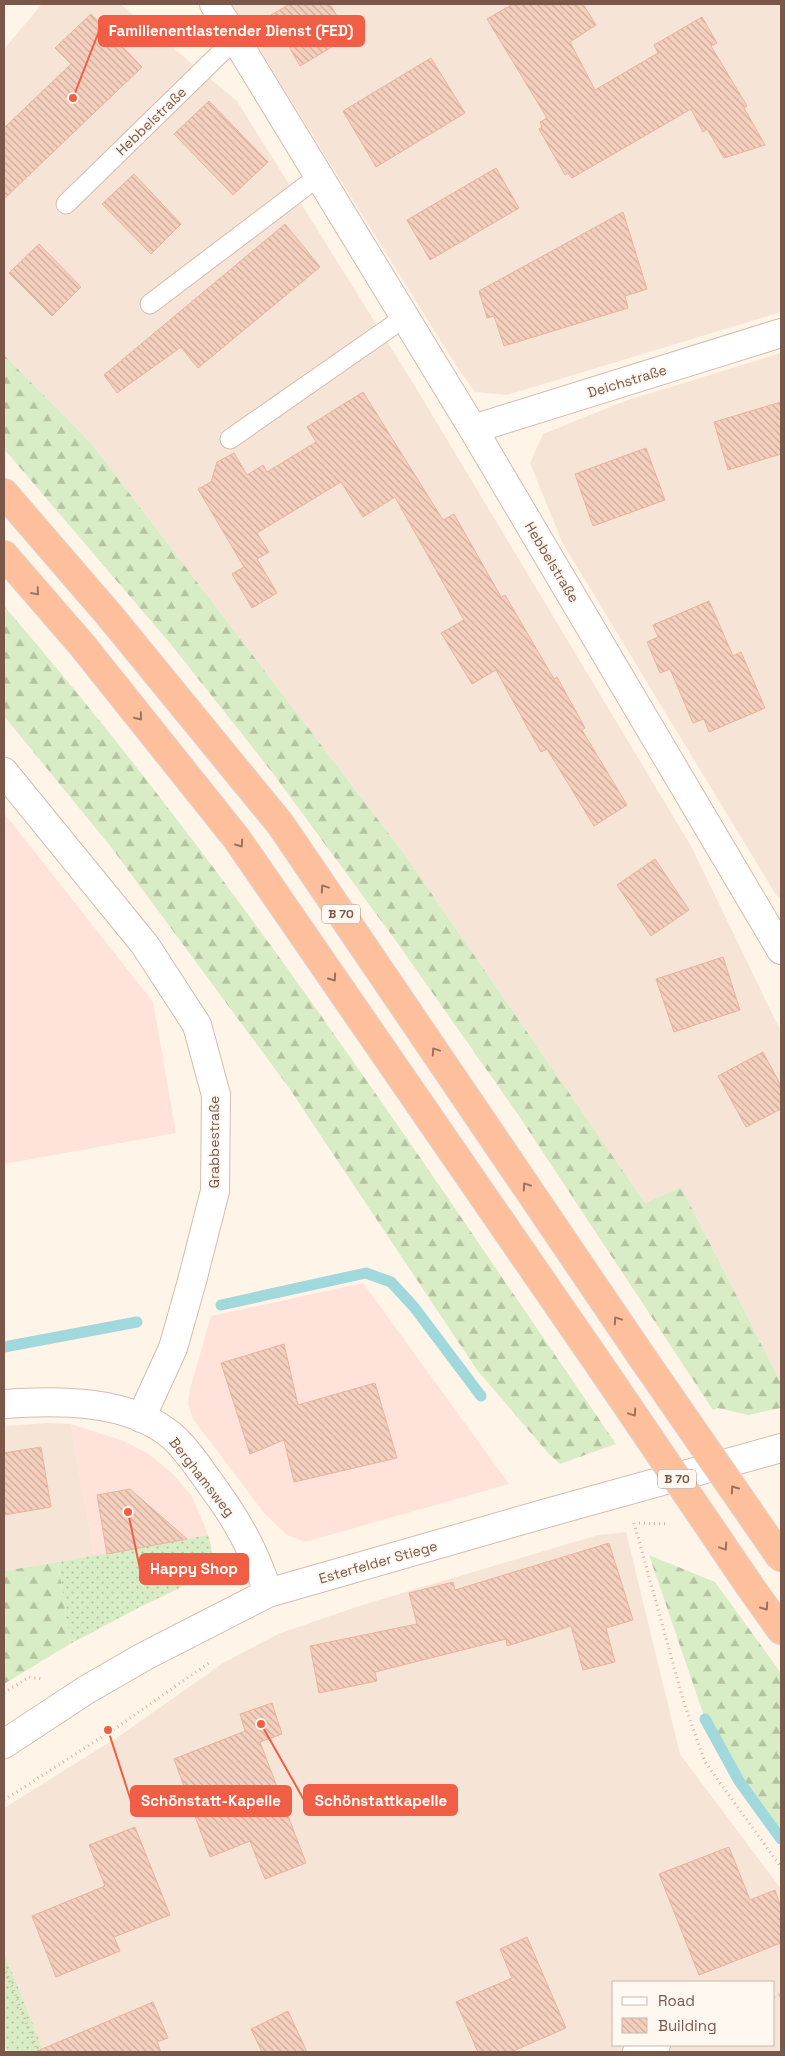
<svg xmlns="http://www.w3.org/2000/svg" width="785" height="2056" font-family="'Space Grotesk',sans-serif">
<defs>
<pattern id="grass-dots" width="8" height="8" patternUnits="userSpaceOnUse" patternTransform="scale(1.25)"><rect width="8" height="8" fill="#d8edc5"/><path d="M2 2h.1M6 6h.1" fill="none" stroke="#b4c3a2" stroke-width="1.8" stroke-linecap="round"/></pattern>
<pattern id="forest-firs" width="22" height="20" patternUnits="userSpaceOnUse" patternTransform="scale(1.25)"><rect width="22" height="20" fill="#d8edc5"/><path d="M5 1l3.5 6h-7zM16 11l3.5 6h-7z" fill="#b4c3a2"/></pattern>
<pattern id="building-back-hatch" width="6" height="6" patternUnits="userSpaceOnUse" patternTransform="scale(1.25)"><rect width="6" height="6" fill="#f5cfbd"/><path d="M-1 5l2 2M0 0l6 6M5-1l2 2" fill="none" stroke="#cbab9c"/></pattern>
</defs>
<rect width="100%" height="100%" fill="#fef4e8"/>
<!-- residential -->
<path fill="#f6e5d6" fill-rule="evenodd" d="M 42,4 L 120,4 L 237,101 L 413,383 L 691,846 L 781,1032 L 781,1383 L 681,1187 L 645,1203 L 405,855 L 91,443 L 4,355 L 4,49 Z
M 231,4 L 781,4 L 781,312 L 507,395 L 475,392 L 457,367 Z
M 781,353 L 781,898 L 776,895 L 562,542 L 530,463 L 543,434 L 625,401 Z
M 47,1423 L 71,1424 L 94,1556 L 4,1571 L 4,1426 Z
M 626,1532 L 680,1754 L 781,1889 L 781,2052 L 44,2052 L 4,1952 L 4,1808 L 121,1735 L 223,1663 L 278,1634 L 362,1605 L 598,1535 ZM 614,1982 L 774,1982 L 774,2045 L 614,2045 Z"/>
<!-- commercial -->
<path fill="#ffe3db" d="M 4,813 L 153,1002 L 176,1133 L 4,1164 Z
M 363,1283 L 509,1484 L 305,1542 L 287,1535 L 265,1514 L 193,1419 L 188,1404 L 190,1389 L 211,1316 Z
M 71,1424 L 124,1441 L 147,1453 L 171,1472 L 192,1496 L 208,1535 L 94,1556 Z"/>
<!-- grass -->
<path fill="url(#grass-dots)" d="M 208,1535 C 213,1550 214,1561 207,1575 L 142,1606 L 70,1644 L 58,1562 Z
M 4,1952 L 44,2052 L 9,2052 L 4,2046 Z"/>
<!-- forest -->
<path fill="url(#forest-firs)" d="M 4,355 L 91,443 L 405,855 L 645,1203 L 681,1187 L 781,1383 L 781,1408 L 748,1415 L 718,1408 L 713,1410 L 517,1113 L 396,941 L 272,772 L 169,642 L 4,449 Z
M 4,606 C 230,867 420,1159 616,1444 L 560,1464 L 549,1454 L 477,1370 L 289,1088 L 111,847 L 4,716 Z
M 649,1555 L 715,1582 L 781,1673 L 781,1839 L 739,1781 L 705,1719 Z
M 58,1562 L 70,1644 L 4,1684 L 4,1571 Z"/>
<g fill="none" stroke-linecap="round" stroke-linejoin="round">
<!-- stream -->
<path stroke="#a0d8dc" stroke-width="11" d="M 221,1305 L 366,1273 L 391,1282 L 414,1307 L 481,1396
M 4,1347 L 137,1322
M 705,1719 L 739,1781 L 781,1839"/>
</g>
<!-- building -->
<path fill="url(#building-back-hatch)" stroke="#e9b49d" d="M 290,4 L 330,4 L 349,37 L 300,66 L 271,15 Z
M 513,4 L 583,4 L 596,25 L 570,42 L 595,90 L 658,53 L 654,45 L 702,17 L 717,43 L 711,46 L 747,106 L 744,108 L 765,145 L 724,158 L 707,129 L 703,132 L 691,109 L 572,178 L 568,173 L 565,175 L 539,129 L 542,127 L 540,122 L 547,118 L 487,19 Z
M 91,14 L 142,67 L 4,199 L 4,128 L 71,64 L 55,48 Z
M 431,58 L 465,113 L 376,167 L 343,111 Z
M 209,101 L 268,162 L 233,195 L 174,134 Z
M 496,168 L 519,208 L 430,260 L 407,220 Z
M 134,174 L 181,224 L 151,254 L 102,204 Z
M 623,212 L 647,289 L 625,296 L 628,308 L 504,346 L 494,316 L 487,318 L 479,291 Z
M 285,224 L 320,267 L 198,368 L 181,347 L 117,393 L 104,375 Z
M 39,244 L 81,287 L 52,316 L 9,273 Z
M 363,392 L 443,520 L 454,514 L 501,597 L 505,595 L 554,679 L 557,677 L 585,728 L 582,730 L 627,805 L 594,826 L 547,749 L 541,752 L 496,670 L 472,684 L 441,633 L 464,620 L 395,497 L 363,517 L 341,482 L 257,533 L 269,552 L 257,559 L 277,593 L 252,608 L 232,574 L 244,567 L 198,489 L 211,482 L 217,462 L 234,453 L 247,475 L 263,465 L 267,472 L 316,442 L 307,427 Z
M 781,402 L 781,454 L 728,470 L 714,422 Z
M 646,448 L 665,500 L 593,526 L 575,474 Z
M 709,601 L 733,656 L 741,652 L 765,708 L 709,732 L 704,719 L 693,723 L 670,669 L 660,673 L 647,642 L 658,637 L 653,625 Z
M 655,859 L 689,910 L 651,936 L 617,885 Z
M 723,957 L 740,1010 L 674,1032 L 656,979 Z
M 763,1052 L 781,1086 L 781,1109 L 746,1127 L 718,1076 Z
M 284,1344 L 298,1405 L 375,1383 L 397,1458 L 294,1482 L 284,1440 L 250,1454 L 221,1363 Z
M 41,1447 L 51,1507 L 4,1515 L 4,1453 Z
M 130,1489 L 187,1539 L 107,1554 L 97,1495 Z
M 609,1543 L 633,1620 L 606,1628 L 615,1662 L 583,1670 L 571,1626 L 507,1646 L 506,1639 L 375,1672 L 377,1681 L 319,1693 L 310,1646 L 417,1624 L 409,1593 L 453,1582 L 455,1590 Z
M 272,1703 L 282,1734 L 260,1742 L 306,1863 L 265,1879 L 250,1841 L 210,1857 L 174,1759 L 245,1731 L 240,1714 Z
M 135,1827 L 170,1915 L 114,1937 L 120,1951 L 56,1977 L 32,1916 L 105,1886 L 89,1845 Z
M 729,1847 L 750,1900 L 775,1890 L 781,1907 L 781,1943 L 699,1975 L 659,1874 Z
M 527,1937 L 566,2028 L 511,2052 L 478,2052 L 456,2002 L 512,1978 L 500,1949 Z
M 153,2002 L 168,2038 L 157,2042 L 161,2052 L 35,2052 Z
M 288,2011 L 307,2052 L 262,2052 L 251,2029 Z"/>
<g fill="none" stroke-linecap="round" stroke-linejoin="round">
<!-- service casing -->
<g stroke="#d4bcaf" stroke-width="21">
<path id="service" d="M 66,204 L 235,39
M 150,304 L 319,176
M 230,439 L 405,317"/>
</g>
<!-- minor casing -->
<g stroke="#d4bcaf" stroke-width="30">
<path id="minor" d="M 214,4 L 473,429 L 781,950
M 473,429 L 781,333
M 4,772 L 145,945 L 197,1025 L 216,1095 L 215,1191 L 192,1281 L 173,1348 L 141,1418
M 4,1404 C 57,1400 128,1399 172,1436 C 188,1450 204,1475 217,1493 C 239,1523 257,1557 268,1593
M 4,1744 L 86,1690 L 145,1656 L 268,1593 L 547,1513 L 781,1448
M 637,2052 L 656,2045"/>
</g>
<!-- trunk casing -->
<g stroke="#ddd3d0" stroke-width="30">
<path id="trunk" d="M 4,493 L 110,616 L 281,825 L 644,1360
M 4,555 L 82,645 L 237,839 L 605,1373
M 749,1585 L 781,1630"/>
</g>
<!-- path -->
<path stroke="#dbb2a0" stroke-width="3" stroke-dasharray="1 4" stroke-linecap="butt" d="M 634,1523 L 684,1703 L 705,1762 L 781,1867
M 639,1523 L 668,1524
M 4,1693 L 29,1677 L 43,1679
M 4,1800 L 116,1728 L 210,1662
M 4,1967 L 38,2052
M 774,1997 L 781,1994"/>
<!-- service -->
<use href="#service" stroke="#fff" stroke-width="19"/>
<!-- minor -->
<use href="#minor" stroke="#fff" stroke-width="28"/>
<!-- trunk -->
<use href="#trunk" stroke="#fec09c" stroke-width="28"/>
<!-- trunk-bridge casing -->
<g stroke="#ddd3d0" stroke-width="30" stroke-linecap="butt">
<path id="trunk-bridge" d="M 644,1360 L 781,1558
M 605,1373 L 749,1585"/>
</g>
<!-- trunk-bridge -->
<use href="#trunk-bridge" stroke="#fec09c" stroke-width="28"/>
</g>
<!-- one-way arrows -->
<defs><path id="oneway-chevron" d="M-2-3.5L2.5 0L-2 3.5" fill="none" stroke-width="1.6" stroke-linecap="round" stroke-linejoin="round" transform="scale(1.25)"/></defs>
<g stroke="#9c715e">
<use href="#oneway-chevron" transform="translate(36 592) rotate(49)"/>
<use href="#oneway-chevron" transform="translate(139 717) rotate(51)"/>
<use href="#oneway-chevron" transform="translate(240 844) rotate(55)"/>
<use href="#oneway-chevron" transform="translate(324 888) rotate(-124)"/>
<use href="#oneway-chevron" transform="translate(333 978) rotate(55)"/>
<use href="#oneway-chevron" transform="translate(435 1051) rotate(-124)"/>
<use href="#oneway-chevron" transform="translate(526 1186) rotate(-124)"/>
<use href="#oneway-chevron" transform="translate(617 1320) rotate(-124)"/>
<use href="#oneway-chevron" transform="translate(633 1413) rotate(56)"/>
<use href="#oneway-chevron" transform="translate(734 1489) rotate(-125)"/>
<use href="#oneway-chevron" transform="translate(724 1547) rotate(56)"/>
<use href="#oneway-chevron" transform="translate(765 1607) rotate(55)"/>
</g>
<g text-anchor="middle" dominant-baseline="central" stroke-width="4" stroke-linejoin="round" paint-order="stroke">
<!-- shield labels -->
<g fill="#fff8f0" stroke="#a3877b" stroke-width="1">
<rect x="322" y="904.5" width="38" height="19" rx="4"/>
<rect x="658" y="1469.5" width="38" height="19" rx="4"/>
</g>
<g font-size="12" font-weight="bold" fill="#7b5749">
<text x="341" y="914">B 70</text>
<text x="677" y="1479">B 70</text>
</g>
<!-- street labels -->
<g font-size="14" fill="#7b5749" stroke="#fff8f0">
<text transform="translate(151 121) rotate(-44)">Hebbelstraße</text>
<text transform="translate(627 381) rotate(-17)">Deichstraße</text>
<text transform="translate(552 562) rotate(59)">Hebbelstraße</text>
<text transform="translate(214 1142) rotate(-90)">Grabbestraße</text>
<text transform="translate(202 1477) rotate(52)">Berghamsweg</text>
<text transform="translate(378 1562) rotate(-16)">Esterfelder Stiege</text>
</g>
</g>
<!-- callouts -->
<path fill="none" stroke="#f05e45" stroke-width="2" d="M73 98L99 31M128 1512L140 1569M261 1724L304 1800M108 1730L131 1801"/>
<g fill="#f05e45" stroke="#fff8f0" stroke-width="2">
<circle cx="73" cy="98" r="5"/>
<circle cx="128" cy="1512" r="5"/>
<circle cx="261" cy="1724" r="5"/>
<circle cx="108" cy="1730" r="5"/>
</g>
<g fill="#f05e45" stroke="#f05e45" stroke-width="2">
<rect x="99" y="16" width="265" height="30" rx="5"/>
<rect x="140" y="1554" width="108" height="30" rx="5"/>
<rect x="304" y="1785" width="153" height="30" rx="5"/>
<rect x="131" y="1786" width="160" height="30" rx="5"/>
</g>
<g font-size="15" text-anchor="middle" font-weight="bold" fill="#fff">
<text x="231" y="36">Familienentlastender Dienst (FED)</text>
<text x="194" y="1574">Happy Shop</text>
<text x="381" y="1806">Schönstattkapelle</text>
<text x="211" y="1806">Schönstatt-Kapelle</text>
</g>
<!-- border -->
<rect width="785" height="2056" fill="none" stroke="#7b5749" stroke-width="10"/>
<!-- legend -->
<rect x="612" y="1981" width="162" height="65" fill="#fff8f0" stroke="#cab8ad"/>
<rect x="622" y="1997" width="25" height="8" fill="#ffffff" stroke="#cab8ad"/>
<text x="658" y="2006" font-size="15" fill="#7b5749">Road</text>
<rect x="622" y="2018" width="25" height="15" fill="url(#building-back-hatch)" stroke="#cab8ad"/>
<text x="658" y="2031" font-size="15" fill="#7b5749">Building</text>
</svg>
